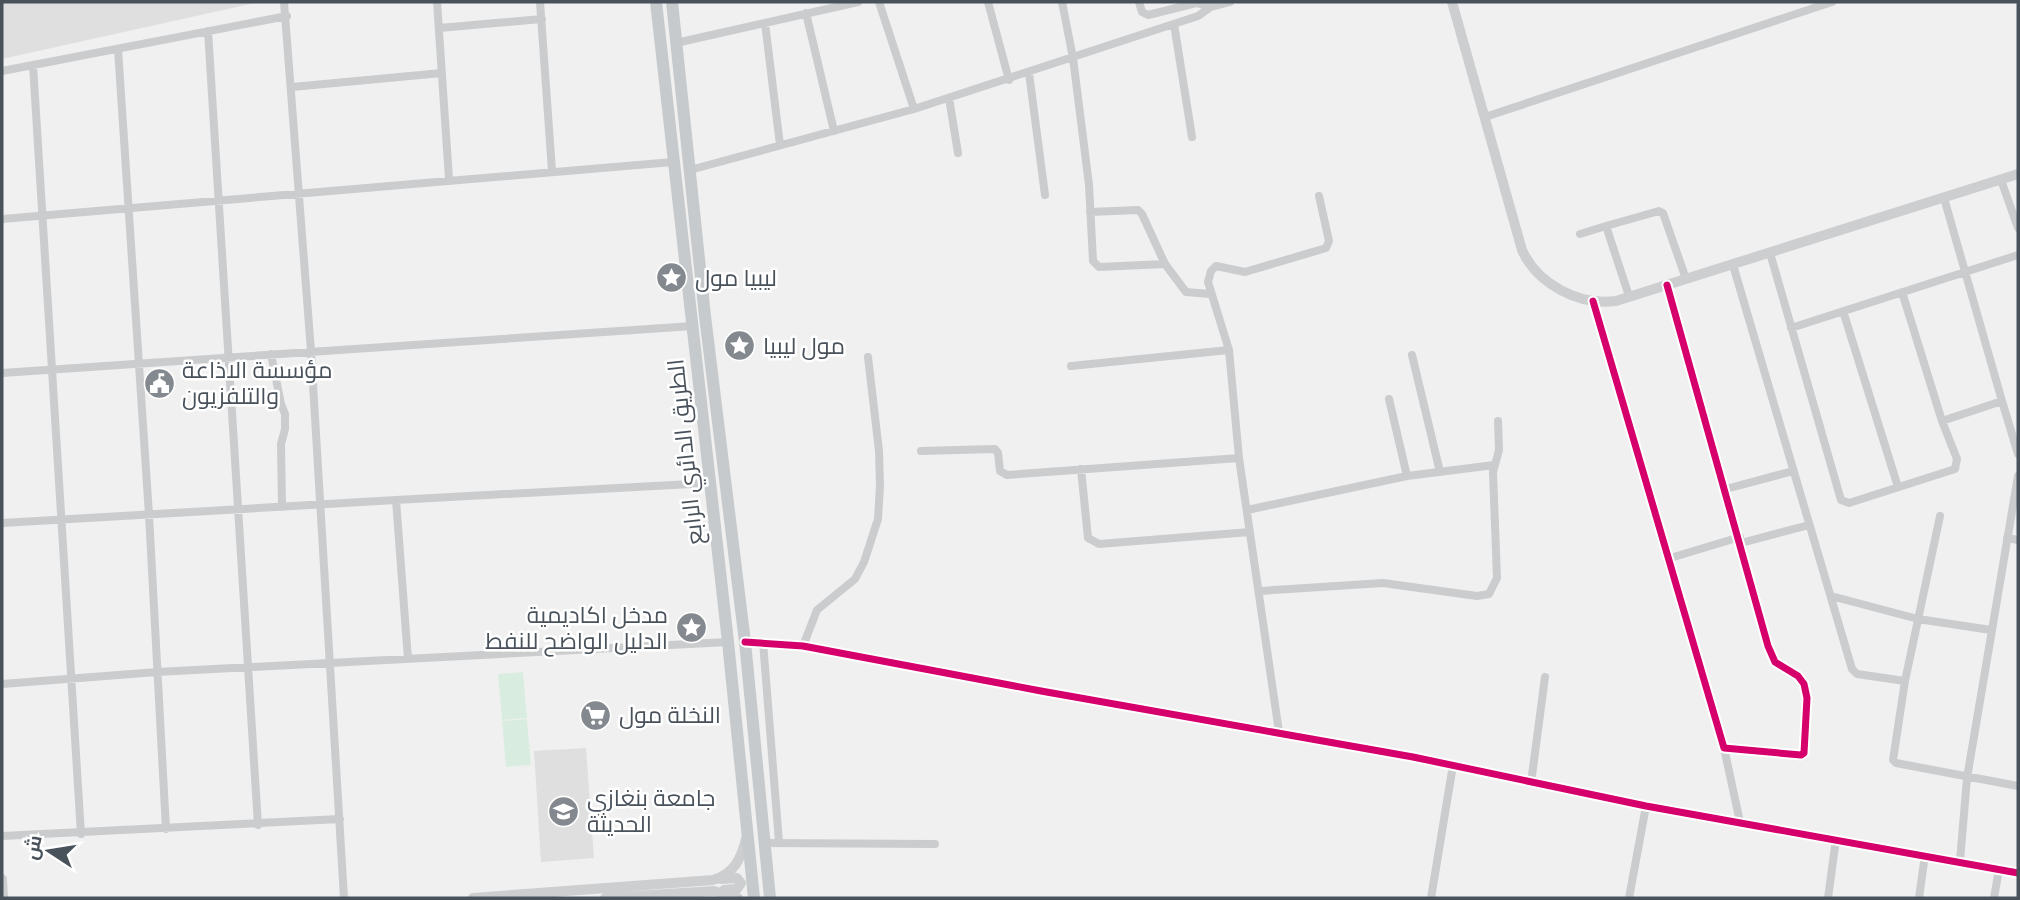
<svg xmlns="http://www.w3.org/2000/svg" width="2020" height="900" font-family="Cabin,Cairo,sans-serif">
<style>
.education{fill:#dfdfe0}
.grass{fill:#d8ede0}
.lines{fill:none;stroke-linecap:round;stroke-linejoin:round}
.street{stroke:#caccce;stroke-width:8}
.secondary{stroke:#ccced0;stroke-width:10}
.primary{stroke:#c7cacc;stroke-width:12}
.cycleway-casing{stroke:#fff;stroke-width:11}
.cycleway{stroke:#d6006c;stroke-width:7}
.labels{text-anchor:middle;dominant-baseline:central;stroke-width:5;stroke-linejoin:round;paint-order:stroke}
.poi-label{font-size:23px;fill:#49525b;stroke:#fff;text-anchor:start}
.street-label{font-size:23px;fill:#49525b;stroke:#fff}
</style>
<rect width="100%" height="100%" fill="#f1f0f0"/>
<path class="education" d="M2,2H259L2,59Z
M586,748L594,858L541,862L534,751Z"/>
<path class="grass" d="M523,672L527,718L502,720L498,674Z
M527,719L531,765L506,767L502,721Z"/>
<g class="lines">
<path class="street" d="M284,2L311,351L344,898
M437,2L449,179
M540,2L552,171
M879,2L914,109
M988,2L1009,80
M1062,2L1073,58L1089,185L1093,261L1099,267L1165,264L1186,292L1210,294
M1139,2L1142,12L1148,15L1196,3L1211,7
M806,13L834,131
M765,23L780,145
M1174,24L1192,137
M439,28L542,19
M208,31L258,825
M676,43L858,2
M118,49L149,515L166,829
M33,65L81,834
M2,71L287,16
M1029,73L1045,195
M292,87L442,73
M949,98L958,153
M1485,117L1832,2
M690,170L914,109L1198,16L1211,7L1230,2
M2001,180L2018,228
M1944,198L2002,401
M1090,212L1138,210L1142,214L1165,264
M2,219L673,162
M1580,234L1606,226
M1770,253L1841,500L1849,503L1955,469L1957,459L1942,421L2002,401L2018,454
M1733,265L1852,669L1857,674L1905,681
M1902,292L1942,421
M1629,296L1606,226L1659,211L1663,213L1686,279
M1593,301L1724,748L1801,755L1804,753L1807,698L1804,684L1798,676L1775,662L1768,646L1667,285
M1843,311L1898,487
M1791,328L2018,255
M271,354L281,404L285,414V429L281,444L282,507
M1412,355L1440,472
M1071,366L1229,350
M2,373L693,326
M1389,399L1407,476
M921,451L995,449L998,453L1000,471L1007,475L1239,458
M1081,469L1088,538L1099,544L1250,532
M1726,489L1793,471
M396,500L709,483
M1247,510L1407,476L1494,465
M1940,516L1905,681L1893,760L1896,763L2018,786
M2,523L396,500L408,659
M2007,538L2018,540
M1741,543L1809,525
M1667,559L1740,537
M1260,591L1383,583L1477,596L1489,594L1497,578L1493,472L1499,450L1498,421
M1831,596L1918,619L1991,630
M763,642L779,842
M803,646L817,610L855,579L864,562L878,519L880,486L879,451L868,357
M2,684L157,672L728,642
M1279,732L1239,458L1229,350L1208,282L1211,271L1216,266L1245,272L1326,248L1329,241L1319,196
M1724,748L1740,822
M1531,783L1545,677
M2,836L340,819
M764,843L935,844
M1960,861L1967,778L2018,476
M1431,898L1453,765
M1629,898L1646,806
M1828,898L1836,839
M1919,898L1925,855
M1994,898L1999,869"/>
<path class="secondary" d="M1452,2L1522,250C1537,284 1579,306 1616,301L2018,174
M745,642L803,646L1041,691L1413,757L1646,806L2018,873
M2,879L3,898
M721,879L737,878L741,883L737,889L724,890
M473,898L713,880C734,874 741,859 746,839
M605,898L714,891L738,898"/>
<path class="primary" d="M656,2L728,642L754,898
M672,2L705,316L745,642L770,898"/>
<defs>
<path id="cycleway" d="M1593,301L1724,748L1801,755L1804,753L1807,698L1804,684L1798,676L1775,662L1768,646L1667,285
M745,642L803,646L1041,691L1413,757L1646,806L2018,873"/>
</defs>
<use href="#cycleway" class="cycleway-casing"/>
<use href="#cycleway" class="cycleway"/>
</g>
<defs>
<symbol id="sight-disc" viewBox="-11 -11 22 22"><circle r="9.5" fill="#84898f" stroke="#fff"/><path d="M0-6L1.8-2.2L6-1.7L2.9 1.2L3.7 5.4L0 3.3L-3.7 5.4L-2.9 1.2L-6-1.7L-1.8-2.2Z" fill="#fff"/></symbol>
<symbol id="civic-disc" viewBox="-11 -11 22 22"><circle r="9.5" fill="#84898f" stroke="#fff"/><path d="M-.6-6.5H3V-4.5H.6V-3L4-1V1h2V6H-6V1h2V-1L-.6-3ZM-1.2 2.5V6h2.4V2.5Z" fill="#fff"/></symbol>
<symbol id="supermarket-disc" viewBox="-11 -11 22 22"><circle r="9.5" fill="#84898f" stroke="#fff"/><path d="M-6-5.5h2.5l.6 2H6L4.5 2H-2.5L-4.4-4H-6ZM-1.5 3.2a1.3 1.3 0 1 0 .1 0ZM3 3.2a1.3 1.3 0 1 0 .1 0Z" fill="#fff"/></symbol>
<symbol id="university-disc" viewBox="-11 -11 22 22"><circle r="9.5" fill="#84898f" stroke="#fff"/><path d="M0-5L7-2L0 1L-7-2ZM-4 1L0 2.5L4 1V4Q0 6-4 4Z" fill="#fff"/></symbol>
</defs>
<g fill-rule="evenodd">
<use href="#sight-disc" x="654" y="260" width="35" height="35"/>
<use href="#sight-disc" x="722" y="328" width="35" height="35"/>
<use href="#civic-disc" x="142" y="366" width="35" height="35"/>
<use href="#sight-disc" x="674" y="610" width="35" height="35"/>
<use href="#supermarket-disc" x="578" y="698" width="35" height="35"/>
<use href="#university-disc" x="546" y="794" width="35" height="35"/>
</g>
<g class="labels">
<g class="poi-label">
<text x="695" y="278">ليبيا مول</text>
<text x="763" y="346">مول ليبيا</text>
<text x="182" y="370">مؤسسة الاذاعة<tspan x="182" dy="26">والتلفزيون</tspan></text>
<text x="668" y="615" text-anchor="end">مدخل اكاديمية<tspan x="668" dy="26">الدليل الواضح للنفط</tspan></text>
<text x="619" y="715">النخلة مول</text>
<text x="587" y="798">جامعة بنغازي<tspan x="587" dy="26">الحديثة</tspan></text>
</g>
<g class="street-label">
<text transform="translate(685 452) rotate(-96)">الطريق الدائري الرابع</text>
</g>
</g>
<rect width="2020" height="900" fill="none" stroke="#49525b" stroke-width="7"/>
<g transform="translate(49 851) rotate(282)" stroke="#ffffff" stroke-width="5" paint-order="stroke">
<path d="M0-5L12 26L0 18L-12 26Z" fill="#49525b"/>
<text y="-10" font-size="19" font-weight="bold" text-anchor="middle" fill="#49525b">ش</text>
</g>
</svg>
